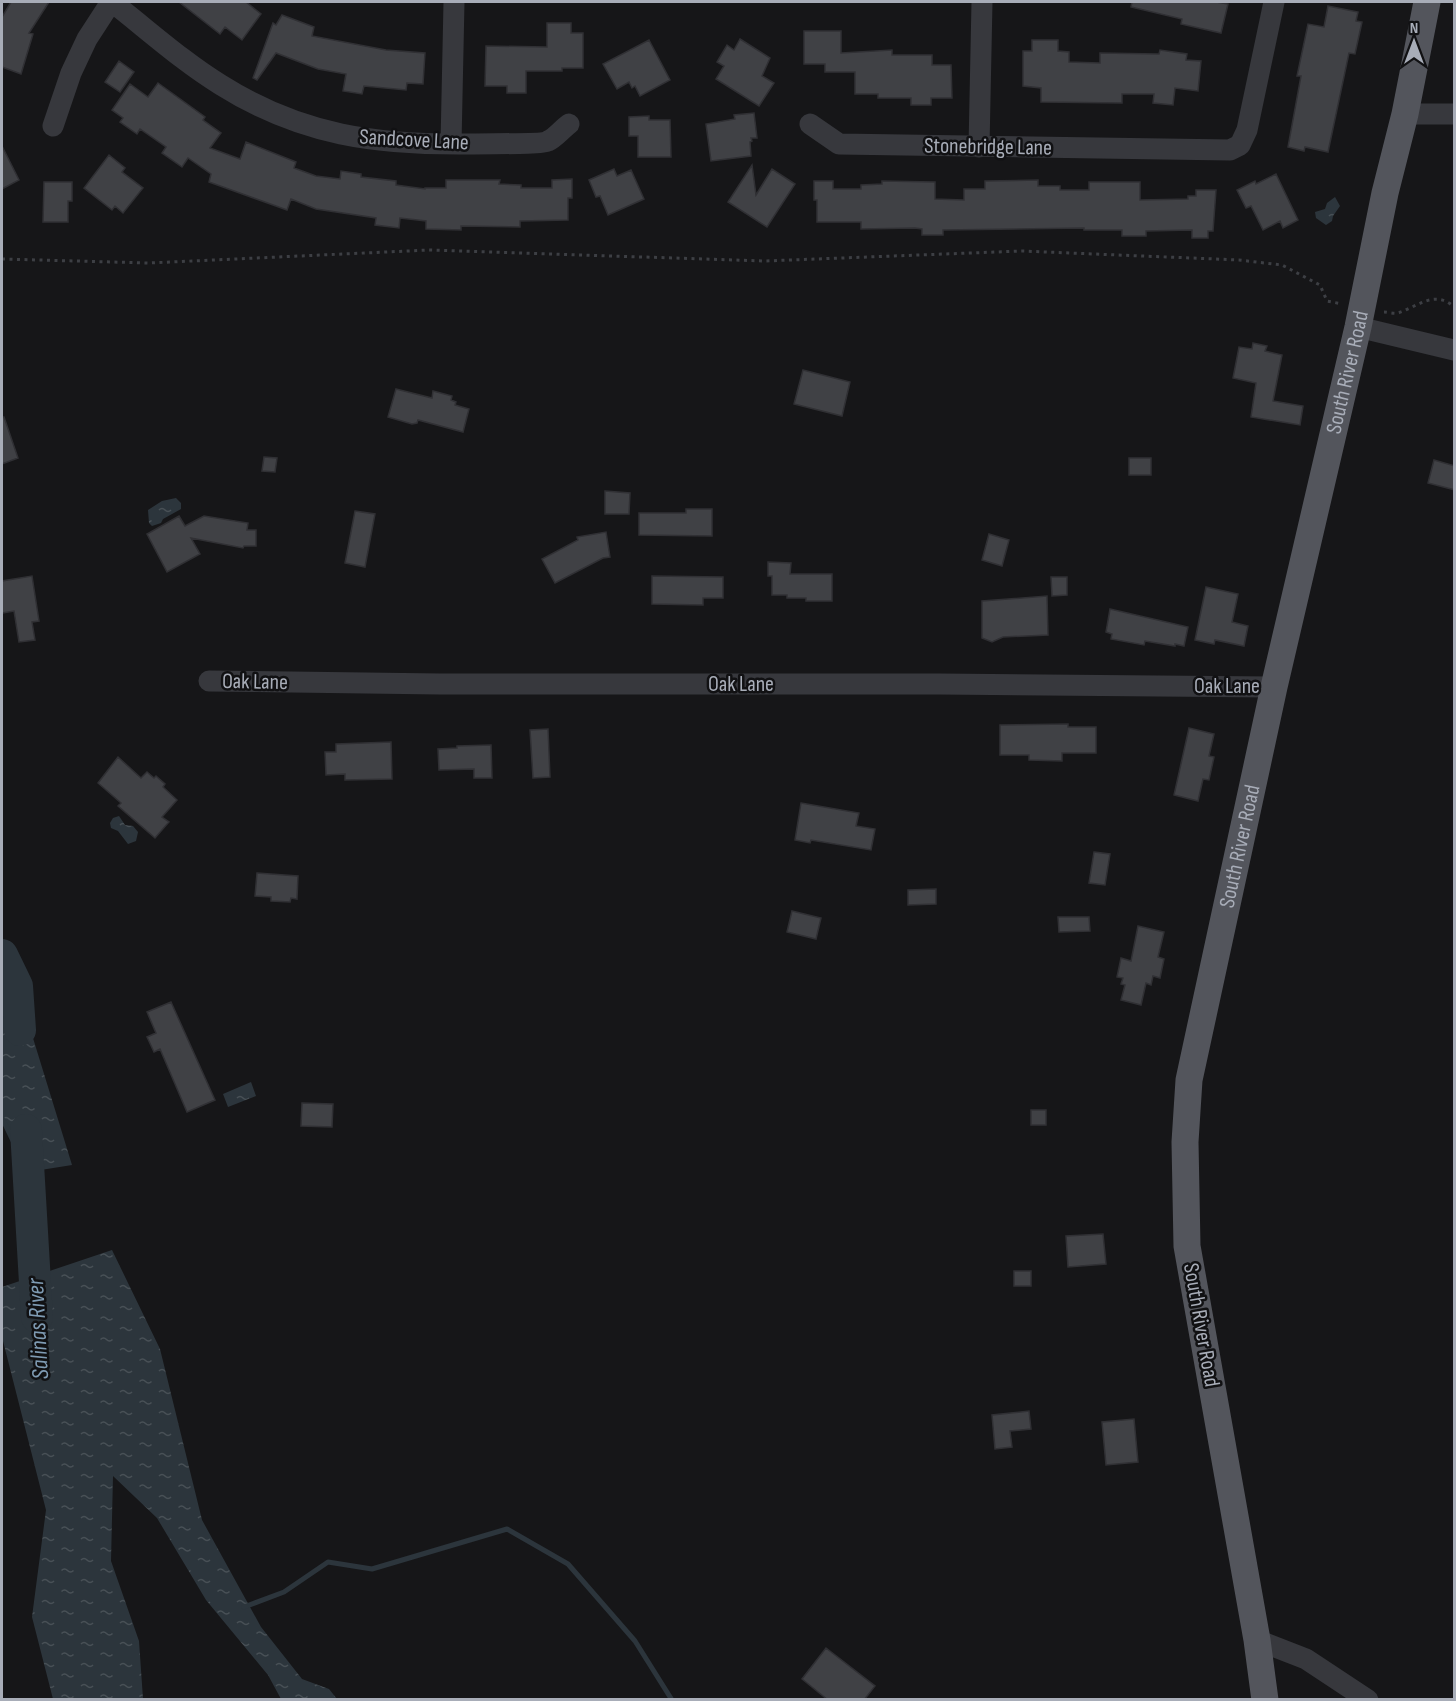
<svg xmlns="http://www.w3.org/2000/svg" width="1456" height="1701" font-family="'Sofia Sans Condensed',sans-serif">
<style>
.water{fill:url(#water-ripples)}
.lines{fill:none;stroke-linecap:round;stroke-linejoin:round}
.stream{stroke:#2c353c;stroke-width:5}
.river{stroke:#2c353c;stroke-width:32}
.building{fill:#404145;stroke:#303034;stroke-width:1.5}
.path{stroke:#3d3f44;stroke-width:3;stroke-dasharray:3 4.5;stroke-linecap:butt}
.minor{stroke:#37383d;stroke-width:21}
.major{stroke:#53555c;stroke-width:27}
.labels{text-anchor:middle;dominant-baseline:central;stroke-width:5;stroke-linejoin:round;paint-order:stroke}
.street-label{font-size:22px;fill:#a8adb8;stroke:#111113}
.water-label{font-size:24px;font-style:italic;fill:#7f9bb3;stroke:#111113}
</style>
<defs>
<pattern id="water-ripples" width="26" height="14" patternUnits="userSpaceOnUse" patternTransform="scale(1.5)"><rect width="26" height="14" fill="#2c353c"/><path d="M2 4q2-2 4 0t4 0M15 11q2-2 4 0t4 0" fill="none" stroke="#485056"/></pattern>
</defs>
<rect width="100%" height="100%" fill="#161618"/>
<path class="water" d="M1335,197L1340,206L1333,216L1332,221L1326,225L1316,218L1315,212L1325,209L1327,203Z
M176,498L181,503V509L163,519L161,523L152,526L149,523L148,510L162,501Z
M119,816L125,825L133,826L138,832L136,841L128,844L118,831L111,828L110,823L113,818Z
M2,955L17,986L72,1165L28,1172L2,1118Z
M251,1082L256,1096L228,1107L223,1094Z
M112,1250L160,1349L202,1520L261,1627L302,1679L329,1689L337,1699H281L268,1675L206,1600L157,1518L113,1476L111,1561L139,1641L143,1699H53L32,1617L46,1510L2,1337V1287Z"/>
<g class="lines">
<path class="stream" d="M2,1118L28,1172
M244,1607L284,1592L328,1562L372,1569L507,1529L568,1564L635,1641L672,1700"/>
<path class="river" d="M2,955L17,986L20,1030
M26,1130L37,1317"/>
</g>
<path class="building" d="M11,2H49L29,33L33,34L21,74L2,67V17Z
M179,2H246L261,14L242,40L225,27L220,34Z
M1132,2H1216L1228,4L1221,33L1181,24L1182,19L1131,7Z
M1328,6L1358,12L1356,21L1362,22L1355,54L1349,53L1328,152L1305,147L1304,151L1288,147L1301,76H1297L1308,24L1324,27Z
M282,15L314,27L312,36L386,50L425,53L423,84L407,83L406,90L364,86L362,94L343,91L346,74L318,69L276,53L257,80L253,78L273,23L276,25Z
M547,23H571V33H583V68H562V71H526V93H507V86H485L486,46L547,47Z
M804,31H841V53L892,50V55H932V65H951L952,98H931V105H911V98H878V94H855V72H825V64H804Z
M740,39L770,58L762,76L774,83L759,106L716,79L724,66L717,62L727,45L734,50Z
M649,40L670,80L640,96L635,86L632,88L629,82L617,89L603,64Z
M1032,40H1058V51L1069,52V62L1100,63V53L1159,54L1160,50L1187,54L1186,60L1201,61L1198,91L1175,88L1173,105L1153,103L1154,94H1122V103L1041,102V88L1023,86V51H1032Z
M119,61L134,72L120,92L105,82Z
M158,83L205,117L203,120L221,133L210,148L240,159L246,142L296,162L294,168L316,176L340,179L341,171L361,174V177L396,181V185L425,189V188H446V180H500L499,184L521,185V188H552V180L572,179V198H568V220L520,221V227L461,226V230L426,229V221L400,218L399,228L375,225L376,218L316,209L291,199L287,210L209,182L211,174L188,158L182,167L162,153L166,147L140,129L137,134L120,122L123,118L112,110L130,84L148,97Z
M754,113L757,138H751L752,141L750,142L751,156L711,161L706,124L735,119L734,115Z
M649,116V120H670L671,157H638V136H629V117Z
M2,146L19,180L2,189Z
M109,155L125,168L122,172L143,188L123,213L115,206L112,210L84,188Z
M752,165L756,195L772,169L795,184L767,227L728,202Z
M614,169L617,176L631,170L644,199L608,215L600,196L596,197L589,180Z
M1276,174L1298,220L1283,228L1280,221L1263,230L1251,206L1246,208L1237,190L1255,181L1256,184Z
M1038,180V186H1060V190H1089V182H1140V200L1188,199V196H1196V190H1216L1213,231H1208V238H1192V230L1146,231V236H1122V230H1084V228L943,230V235H922V229L915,228L861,229V222H817V200H814V181H833V189H861V185L882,184V181L935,182V199L964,200V189H985V181Z
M44,182H72V201H68V222H43Z
M1253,343L1267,346L1265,351L1282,355L1273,401L1303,406L1300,425L1251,417L1256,383L1233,378L1239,347L1252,349Z
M803,370L850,382L842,416L794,404Z
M396,389L432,398L433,391L452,396L451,400L456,402L455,405L469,409L463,432L418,420L417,423L412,424L388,417Z
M2,417H4L18,458L2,464Z
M264,457L277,458L275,472L262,471Z
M1129,458H1151V475H1129Z
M1434,460L1455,466V490L1428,483Z
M605,491L630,493L629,514H605Z
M686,509H712V536L639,535V513H686Z
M355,511L375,514L365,567L345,563Z
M179,516L185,526L204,516L248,523L247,530H256V546H244L243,548L191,538L200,554L167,572L147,534Z
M606,532L610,557L603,558L555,583L542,559L578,540L577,537Z
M989,534L1009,540L1002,566L982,560Z
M768,562L791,563L790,574H832V601H806V598H787V595H772V576H768Z
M32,576L39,621L32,622L35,640L19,642L14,611L2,613V581Z
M652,576L723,577V598H703V605L652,604Z
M1051,577H1067V595L1052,596Z
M1206,587L1238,594L1232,622L1248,626L1244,646L1215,640L1214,644L1195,640Z
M1047,596L1048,635L1003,637L992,642L982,638V601Z
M1110,609L1188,627L1184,646L1175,644V646L1145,641L1144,645L1111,639L1112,634L1106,632Z
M1068,724V727H1096V753H1062V761L1029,760V755H1000V725Z
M1189,728L1214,734L1209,756L1214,757L1209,780L1203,779L1198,801L1174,795Z
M548,729L550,777L533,778L530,730Z
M391,742L392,779L345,780V774L326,775L325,752H336V744Z
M491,745L492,778H474V769L439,770L438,749L457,748V746Z
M118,757L141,778L147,772L154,778L156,776L165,784L163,787L177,800L162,817L169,822L155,838L118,806L121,803L98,783Z
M801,803L859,813L856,826L875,829L871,850L811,840L810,843L795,840Z
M1094,852L1110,854L1105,885L1089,883Z
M257,873L298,876L297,899L291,898L290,902L271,901V897L255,896Z
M936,889V904L908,905V890Z
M792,911L821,918L816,939L787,932Z
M1058,917H1089L1090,931L1059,932Z
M1138,926L1164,932L1158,957L1164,959L1160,978L1153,976L1151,985L1146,983L1141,1005L1121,1000L1125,985L1121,984L1123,978L1117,977L1121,958L1131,961Z
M171,1002L215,1100L187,1112L160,1049L154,1052L147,1037L156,1033L147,1012Z
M302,1103L333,1104L332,1127L301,1126Z
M1031,1110H1046V1125H1031Z
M1103,1234L1106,1264L1068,1267L1066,1236Z
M1014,1271H1031V1286H1014Z
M1029,1411L1031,1429L1010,1431L1012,1447L995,1449L992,1415Z
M1134,1419L1138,1462L1106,1465L1102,1422Z
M826,1648L875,1686L864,1700H828L802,1679Z"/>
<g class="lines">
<path class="path" d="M2,259L149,263L429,250L765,261L1022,251L1239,260L1282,265L1320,285L1327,301L1342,304
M1384,312C1388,312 1393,314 1398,313C1417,307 1435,289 1454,307"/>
<path class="minor" d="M112,2C148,30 182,61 221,85C302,136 377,145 470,144C483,143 541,145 548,141C555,138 562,129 569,124
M1405,114H1454
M810,124L839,144L1230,150L1240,145L1247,130L1274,2
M53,126L71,73L87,39L111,2
M451,144L454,2
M979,147L982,2
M1358,327L1454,350
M209,681L440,684H939L1274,687
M1257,1640L1306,1659L1368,1700"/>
<path class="major" id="s1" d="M1265,1700L1257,1640L1187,1246L1185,1142L1189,1080L1274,687L1358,327L1385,193L1405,114L1427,2"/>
</g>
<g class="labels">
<g class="street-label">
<text transform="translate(414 140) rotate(3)">Sandcove Lane</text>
<text transform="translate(988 147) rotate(1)">Stonebridge Lane</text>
<text stroke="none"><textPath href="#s1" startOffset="1352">South River Road</textPath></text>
<text transform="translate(255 682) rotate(1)">Oak Lane</text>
<text x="741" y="684">Oak Lane</text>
<text x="1227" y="686">Oak Lane</text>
<text stroke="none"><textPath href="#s1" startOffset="866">South River Road</textPath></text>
<text transform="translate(1201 1325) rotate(80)">South River Road</text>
</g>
<g class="water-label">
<text transform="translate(38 1329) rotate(-93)">Salinas River</text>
</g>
</g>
<rect width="1456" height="1701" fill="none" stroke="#a8adb8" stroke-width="6"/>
<g transform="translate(1414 42)" stroke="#111113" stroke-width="4.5" paint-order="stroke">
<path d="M0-4.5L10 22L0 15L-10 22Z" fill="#a8adb8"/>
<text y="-9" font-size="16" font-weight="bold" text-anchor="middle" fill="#a8adb8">N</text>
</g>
</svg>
